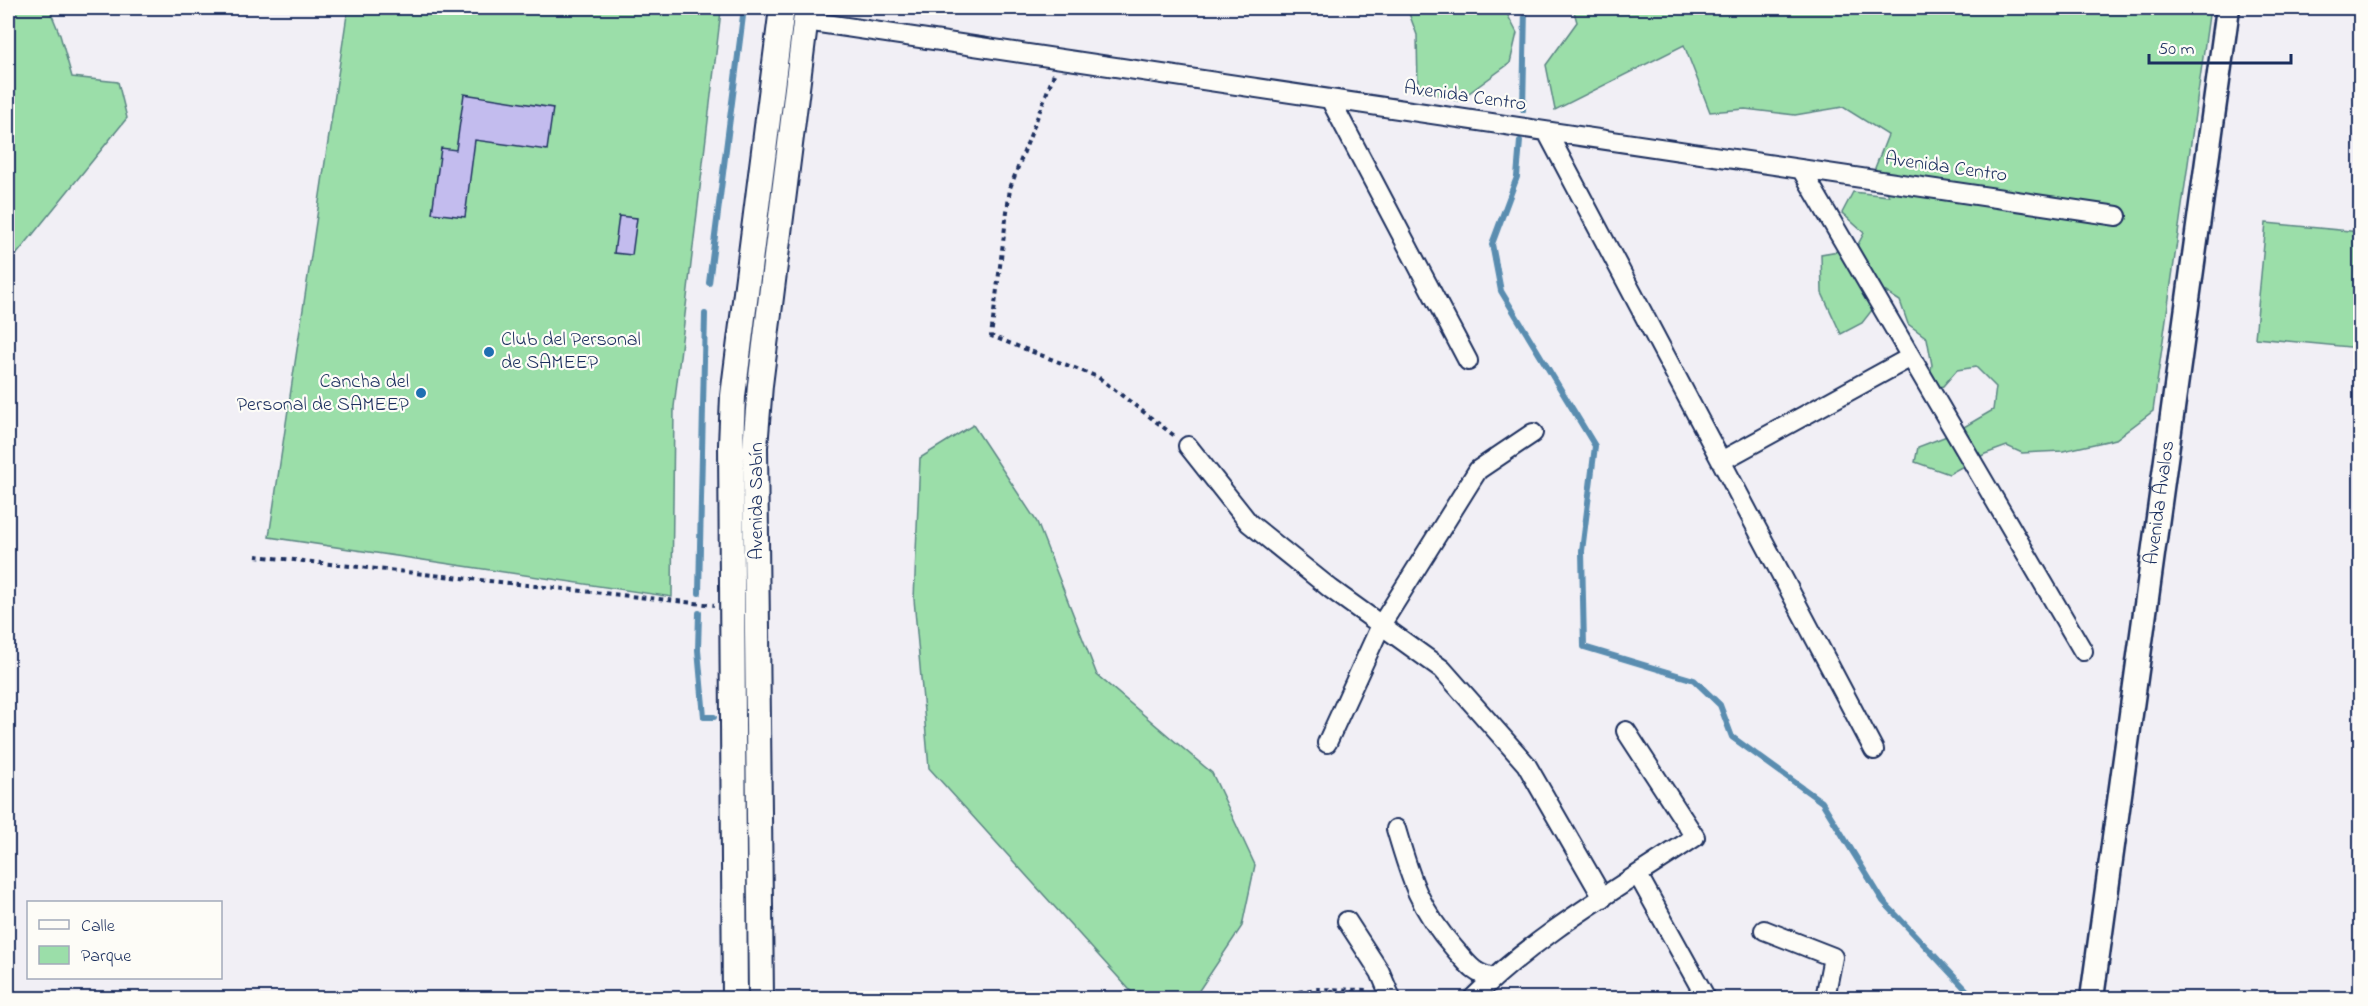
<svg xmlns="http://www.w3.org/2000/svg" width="2368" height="1006" font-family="'Indie Flower',sans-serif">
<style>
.green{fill:#9bdea9;stroke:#5b8684;stroke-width:1.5}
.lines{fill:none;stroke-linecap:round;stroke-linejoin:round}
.stream{stroke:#5a8db0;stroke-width:6}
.building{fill:#c3bcee;stroke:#1b2f5e;stroke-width:1.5}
.minor-casing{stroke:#1b2f5e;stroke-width:22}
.tertiary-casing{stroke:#1b2f5e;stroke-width:27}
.secondary-casing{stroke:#1b2f5e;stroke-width:28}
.path{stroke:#1b2f5e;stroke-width:4;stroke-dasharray:4.5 4.5;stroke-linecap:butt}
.minor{stroke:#fdfcf7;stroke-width:18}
.tertiary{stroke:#fdfcf7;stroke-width:22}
.secondary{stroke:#fdfcf7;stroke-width:24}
.poi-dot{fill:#1f6fb2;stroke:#fdfcf7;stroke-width:2}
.labels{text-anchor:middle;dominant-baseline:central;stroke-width:4.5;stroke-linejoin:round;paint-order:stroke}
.street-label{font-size:20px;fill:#1b2f5e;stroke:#fdfcf7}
.poi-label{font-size:20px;fill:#1b2f5e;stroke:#fdfcf7;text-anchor:start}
</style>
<rect width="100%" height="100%" fill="#f1eff5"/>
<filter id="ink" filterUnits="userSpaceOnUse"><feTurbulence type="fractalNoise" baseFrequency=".0167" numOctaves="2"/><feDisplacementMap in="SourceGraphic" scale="12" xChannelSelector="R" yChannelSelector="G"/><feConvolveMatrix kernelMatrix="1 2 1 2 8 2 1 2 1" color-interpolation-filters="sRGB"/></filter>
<g filter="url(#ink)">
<path class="green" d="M8,8H49L60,35L72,77L118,82L127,118L8,265Z
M348,8H698L721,11L674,407L672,597L269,537Z
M1407,8H1504L1517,33L1510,63L1458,101L1418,90L1417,35Z
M1573,8H2210L2153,411L2116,439L2063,451L2022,453L2007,446L1985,454L1949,474L1915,462L1918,447L1952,434L1993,410L1996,387L1976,367L1957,370L1943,386L1926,391L1932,365L1927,338L1908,324L1900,301L1886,292L1862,323L1841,334L1822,293L1821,254L1856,248L1864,233L1842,213L1853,192L1889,196L1875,168L1888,135L1843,107L1795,115L1745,109L1710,112L1684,45L1555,110L1546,65L1577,22Z
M2266,223L2360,232V348L2255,338Z
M973,425L1037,522L1097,675L1212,773L1255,865L1242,926L1194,998H1137L929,768L914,599L920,458Z"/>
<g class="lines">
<path class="stream" d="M1523,110L1525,8
M1520,141L1517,177L1492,244L1501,291L1595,446L1582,551L1584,647L1694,680L1720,705L1732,737L1822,802L1883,901L1974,998
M709,283L744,8
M699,593L705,314
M699,613L698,650L704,717H714"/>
</g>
<path class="building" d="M464,94L553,108L547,150L475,140L465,217L432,213L441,148L456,150Z
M619,216L637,218L632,255L614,253Z"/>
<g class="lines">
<defs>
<path id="minor" d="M806,21L2117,216
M1330,99L1468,361
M1547,132L1874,750
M1801,169L2083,651
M1188,446L1249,523L1331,589L1442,669L1526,764L1603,898
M1723,460L1911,357
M1327,743L1381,625L1471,481L1478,470L1533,433
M1396,829C1411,880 1419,908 1454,948C1468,964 1472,973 1493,978
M1638,875L1706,998
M1347,921L1380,972L1391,998
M1764,930L1833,957L1825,998
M1473,998C1538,933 1619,888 1695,837L1626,731"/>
<g id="tertiary">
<path id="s1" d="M2092,998L2228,8"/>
</g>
<path id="secondary" d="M735,998L731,445L733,396L782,8
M761,998L755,447L760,385L807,8"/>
</defs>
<use href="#minor" class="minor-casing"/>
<use href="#tertiary" class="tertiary-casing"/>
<use href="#secondary" class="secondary-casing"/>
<path class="path" d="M1054,74L1010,188L991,336L1098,377L1176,437
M256,556L714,605
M1263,998L1316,989L1369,990"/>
<use href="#minor" class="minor"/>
<use href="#tertiary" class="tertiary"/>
<use href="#secondary" class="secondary"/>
</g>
</g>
<g class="poi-dot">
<circle cx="489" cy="352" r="6"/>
<circle cx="421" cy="393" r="6"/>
</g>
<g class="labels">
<g class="street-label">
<text transform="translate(1465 97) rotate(8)">Avenida Centro</text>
<text transform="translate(1946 168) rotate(8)">Avenida Centro</text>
<text transform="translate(757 501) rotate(-90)">Avenida Sabín</text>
<text stroke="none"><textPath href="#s1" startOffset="500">Avenida Ávalos</textPath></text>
</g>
<g class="poi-label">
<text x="501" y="340">Club del Personal<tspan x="501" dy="23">de SAMEEP</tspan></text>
<text x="409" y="382" text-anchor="end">Cancha del<tspan x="409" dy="23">Personal de SAMEEP</tspan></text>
</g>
</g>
<rect width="2368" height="1006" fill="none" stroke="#fdfcf7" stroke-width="30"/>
<rect x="15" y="15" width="2338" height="976" fill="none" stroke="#1b2f5e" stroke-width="2" filter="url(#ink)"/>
<rect x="27" y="901" width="195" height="78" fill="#fdfcf7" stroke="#a3aaba" stroke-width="1.5"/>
<rect x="39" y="920" width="30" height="9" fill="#fdfcf7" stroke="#a3aaba" stroke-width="1.5"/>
<text x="81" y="931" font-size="18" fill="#1b2f5e">Calle</text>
<rect x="39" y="946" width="30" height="18" fill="#9bdea9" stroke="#a3aaba" stroke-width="1.5"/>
<text x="81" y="961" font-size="18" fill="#1b2f5e">Parque</text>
<path d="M2149 54v9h142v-9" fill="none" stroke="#1b2f5e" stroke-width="3"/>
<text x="2158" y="54" font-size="18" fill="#1b2f5e" stroke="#fdfcf7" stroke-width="4.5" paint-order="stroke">50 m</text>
</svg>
